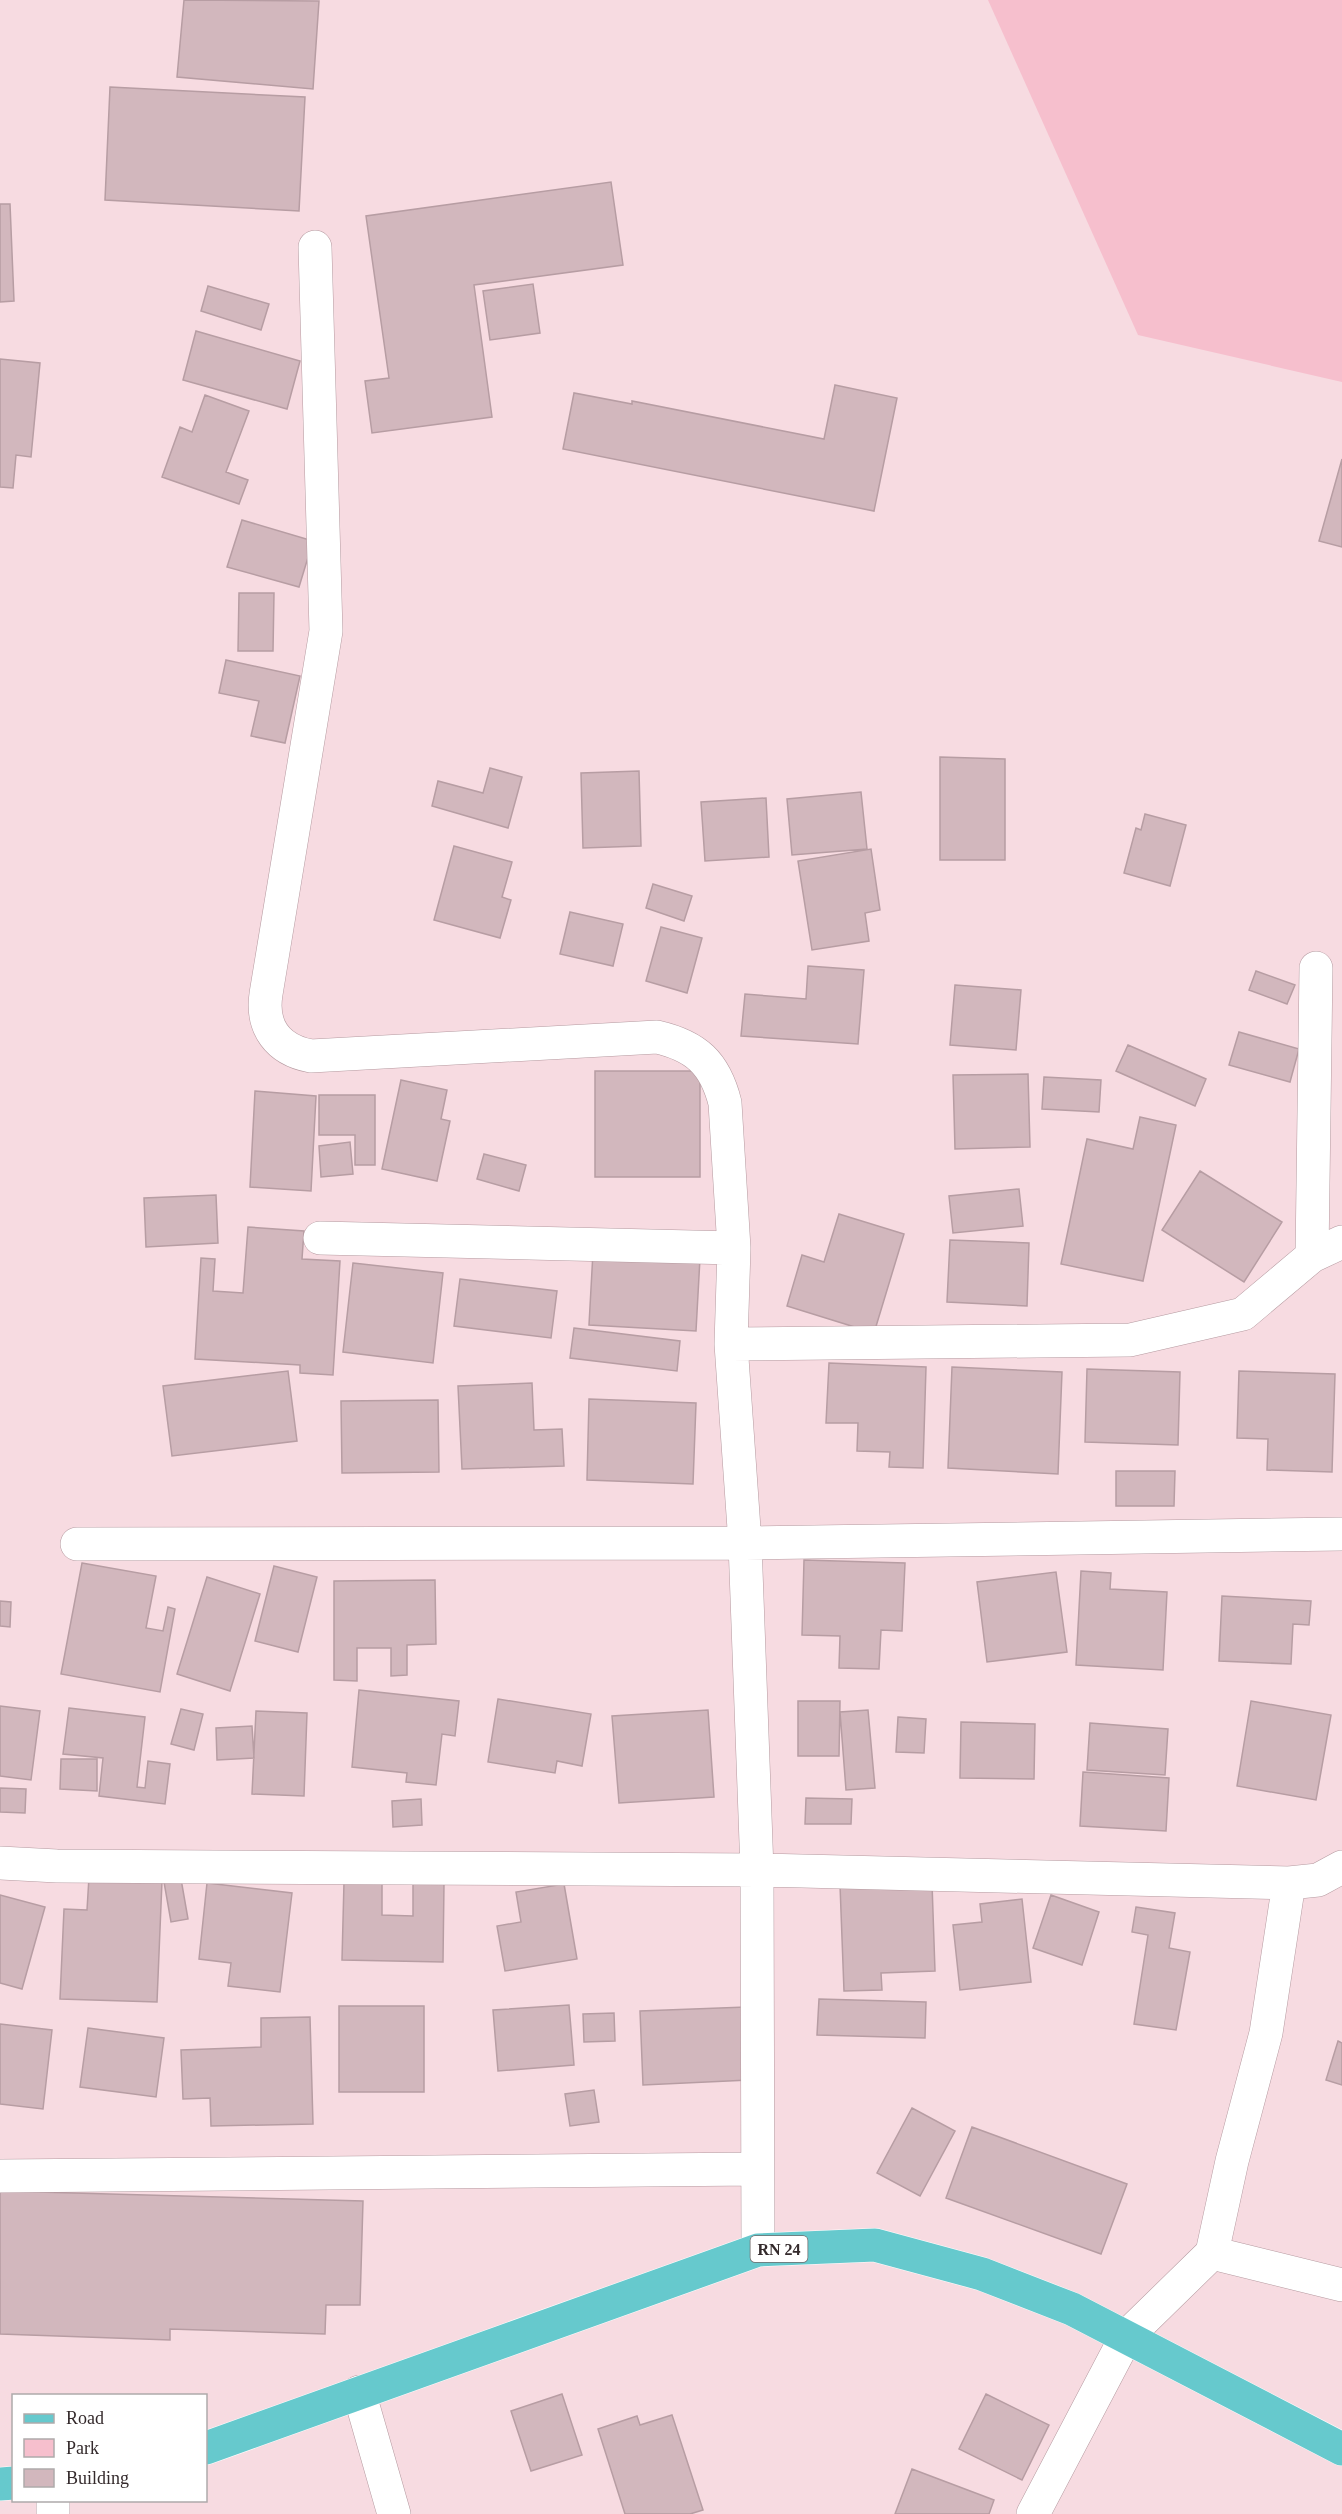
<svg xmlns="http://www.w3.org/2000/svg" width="1342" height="2514" font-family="'Times New Roman',serif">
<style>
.green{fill:#f6bfcd}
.building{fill:#d2b7bd;stroke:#b79da3;stroke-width:1.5}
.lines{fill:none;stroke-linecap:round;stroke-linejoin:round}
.minor-casing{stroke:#b59aa0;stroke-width:34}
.major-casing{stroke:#fff;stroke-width:34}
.minor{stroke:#fff;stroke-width:33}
.major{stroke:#66c9cd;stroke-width:33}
.labels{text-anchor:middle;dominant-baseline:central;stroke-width:5;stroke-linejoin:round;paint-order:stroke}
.shield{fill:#fff;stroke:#716a6b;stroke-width:1.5}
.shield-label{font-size:16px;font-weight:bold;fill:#342a2c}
</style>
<rect width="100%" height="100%" fill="#f7dbe1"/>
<path class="green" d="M988,0H1342V382L1138,335Z"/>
<path class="building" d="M184,0L319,1L313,89L177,77Z
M110,87L305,97L299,211L105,200Z
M611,182L623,265L474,285L492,417L372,433L365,381L389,378L366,216Z
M0,204H10L14,301L0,302Z
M533,284L540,333L490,340L483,291Z
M208,286L269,304L261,330L201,311Z
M196,331L300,361L287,409L183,380Z
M0,359L40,363L31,457L16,455L13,488L0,487Z
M835,385L897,398L874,511L563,449L574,393L632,404V401L824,439Z
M205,395L249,411L226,472L248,480L239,504L162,477L180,427L192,432Z
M1342,459V547L1319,541Z
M242,520L313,541L299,587L227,567Z
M239,593H274L273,651H238Z
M226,660L300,676L285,743L251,736L259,701L219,693Z
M940,757L1005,759V860H940Z
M490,768L522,777L508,828L432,806L438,781L483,793Z
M639,771L641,846L583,848L581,773Z
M861,792L867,849L792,855L787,799Z
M766,798L769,857L705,861L701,802Z
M1145,814L1186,825L1170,886L1124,873L1136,828L1141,830Z
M454,846L512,862L502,897L511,900L500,938L434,920Z
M871,849L880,910L865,913L869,941L812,950L798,861Z
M653,884L692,896L684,921L646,908Z
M570,912L623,924L613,966L560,954Z
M661,927L702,938L687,993L646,981Z
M808,966L864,970L858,1044L741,1036L745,994L806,999Z
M1256,971L1295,985L1287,1004L1249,990Z
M955,985L1021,990L1016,1050L950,1045Z
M1239,1032L1299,1049L1290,1082L1229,1065Z
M1128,1045L1206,1079L1195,1106L1116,1071Z
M595,1071H700V1177H595Z
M1028,1074L1030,1147L955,1149L953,1075Z
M1044,1077L1101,1080L1099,1112L1042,1109Z
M401,1080L447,1090L441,1119L450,1121L437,1181L382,1169Z
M255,1091L316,1096L311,1191L250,1187Z
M319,1095H375V1165H355V1135H319Z
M1140,1117L1176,1125L1143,1281L1061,1264L1087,1139L1133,1149Z
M350,1142L353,1174L321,1177L319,1146Z
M484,1154L526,1165L519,1191L477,1179Z
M1200,1171L1282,1222L1244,1282L1162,1230Z
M1019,1189L1023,1226L953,1233L949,1196Z
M216,1195L218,1243L146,1247L144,1198Z
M839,1214L904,1234L874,1333L787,1306L802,1255L824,1262Z
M248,1227L304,1231L302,1259L340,1261L333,1375L300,1373V1365L195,1359L201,1258L215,1259L213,1291L243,1293Z
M950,1240L1029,1243L1027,1306L947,1302Z
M593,1252L700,1258L696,1331L589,1325Z
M353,1263L443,1273L433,1363L343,1352Z
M460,1279L557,1291L551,1338L454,1326Z
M574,1328L680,1341L677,1371L570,1358Z
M829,1363L926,1367L923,1468L889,1467L890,1452L857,1451L858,1423H826Z
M952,1367L1062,1372L1058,1474L948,1468Z
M1087,1369L1180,1372L1178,1445L1085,1442Z
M288,1371L297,1441L172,1456L163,1386Z
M1239,1371L1335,1374L1332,1472L1267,1470L1268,1439L1237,1438Z
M532,1383L534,1430L562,1429L564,1466L462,1469L458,1386Z
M589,1399L696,1403L693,1484L587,1480Z
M438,1400L439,1472L342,1473L341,1401Z
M1116,1471H1175L1174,1506H1116Z
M804,1560L905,1563L902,1631L881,1630L879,1669L839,1668L840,1636L802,1635Z
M82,1563L156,1576L146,1628L163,1631L168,1607L175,1609L160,1692L61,1674Z
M274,1566L317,1577L298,1652L255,1641Z
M1081,1571L1111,1573L1110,1589L1167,1592L1163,1670L1076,1665Z
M1056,1572L1067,1652L987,1662L977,1582Z
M207,1577L260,1594L230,1691L177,1674Z
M435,1580L436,1644L407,1645V1675L391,1676V1648H357V1681L334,1680V1581Z
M1222,1596L1311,1601L1309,1625L1293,1624L1291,1664L1219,1661Z
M0,1601L11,1602L10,1627L0,1626Z
M359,1690L459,1701L455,1736L442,1734L436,1785L406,1782L407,1773L352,1767Z
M498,1699L591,1714L582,1766L557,1761L555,1773L488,1762Z
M798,1701H840L839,1756H798Z
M1251,1701L1331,1715L1316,1800L1237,1786Z
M0,1706L40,1711L31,1780L0,1776Z
M69,1708L145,1717L137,1787L145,1788L148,1761L170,1764L165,1804L99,1796L103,1758L63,1754Z
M181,1709L203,1714L194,1750L171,1744Z
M708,1710L714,1797L619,1803L612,1716Z
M868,1710L875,1788L846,1790L840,1712Z
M256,1711L307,1713L304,1796L252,1794Z
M898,1717L926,1719L924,1753L896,1752Z
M961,1722L1035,1724L1034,1779L960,1778Z
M1090,1723L1168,1729L1165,1775L1087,1770Z
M252,1726L254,1758L217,1760L216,1728Z
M61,1759H97V1791L60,1789Z
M1083,1772L1169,1778L1166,1831L1080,1826Z
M0,1788L26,1789L25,1813L0,1812Z
M806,1798L852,1799L851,1824H805Z
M421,1799L422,1825L393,1827L392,1801Z
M89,1877L162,1881L157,2002L60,1999L64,1909L87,1910Z
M181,1879L188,1919L171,1922L164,1882Z
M344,1882H382V1915L413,1916V1883H444L443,1962L342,1960Z
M207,1883L292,1893L280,1992L228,1986L231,1963L199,1959Z
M932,1883L935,1971L881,1973L882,1990L844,1991L840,1885Z
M564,1884L577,1959L505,1971L497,1926L521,1922L516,1892Z
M0,1895L45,1907L22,1989L0,1983Z
M1051,1895L1099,1912L1082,1965L1033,1948Z
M1022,1899L1031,1982L960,1990L953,1925L982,1922L980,1904Z
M1136,1907L1175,1913L1169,1948L1190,1952L1176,2030L1134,2024L1148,1935L1132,1932Z
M819,1999L926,2002L925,2038L817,2035Z
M569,2005L574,2065L498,2071L493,2010Z
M339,2006H424V2092H339Z
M746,2007L749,2080L643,2085L640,2011Z
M614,2013L615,2041L584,2042L583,2014Z
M310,2017L313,2124L211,2126L210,2098L183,2099L181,2050L261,2047V2018Z
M0,2024L52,2030L43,2109L0,2104Z
M88,2028L164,2038L156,2097L80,2087Z
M1338,2041L1342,2043V2085L1326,2080Z
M594,2090L599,2122L570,2126L565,2094Z
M912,2108L955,2131L920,2196L877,2173Z
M972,2127L1127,2184L1101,2254L946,2198Z
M0,2191L363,2201L360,2305H326L325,2334L170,2329V2340L0,2334Z
M562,2394L582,2455L531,2471L511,2411Z
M986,2394L1049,2425L1022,2480L959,2449Z
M672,2415L703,2510L690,2514H625L598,2429L637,2416L640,2425Z
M912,2469L994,2500L989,2514H895Z"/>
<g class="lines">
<defs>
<path id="minor" d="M315,247L326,631L266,994C261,1027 278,1050 311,1056L657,1037C696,1046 715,1063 725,1103L734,1248L731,1344L745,1543L757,1870L758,2250
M320,1238L734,1248
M1312,1256L1316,968
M731,1344L1130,1340L1243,1314L1312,1256L1342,1242
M77,1544L745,1543L1342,1534
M0,1863L57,1866L757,1870L1289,1883L1318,1880L1342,1867
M0,2176L757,2169
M1212,2253L1232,2161L1266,2033L1289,1883
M359,2392L394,2514
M53,2514V2500
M1033,2514L1126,2337L1212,2253L1342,2285"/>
<path id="major" d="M206,2448L758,2250L875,2245L982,2274L1072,2309L1342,2449
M0,2484L14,2483"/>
</defs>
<use href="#minor" class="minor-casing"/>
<use href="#major" class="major-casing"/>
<use href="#minor" class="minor"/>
<use href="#major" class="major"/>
</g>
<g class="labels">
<rect class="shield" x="750.5" y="2236" width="57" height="26" rx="4.5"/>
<g class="shield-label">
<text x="779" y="2249">RN 24</text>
</g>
</g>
<rect x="12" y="2394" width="195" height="108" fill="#ffffff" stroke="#aeaaab" stroke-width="1.5"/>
<rect x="24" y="2414" width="30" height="9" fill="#66c9cd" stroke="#aeaaab" stroke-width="1.5"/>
<text x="66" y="2424" font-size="18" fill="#342a2c">Road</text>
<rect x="24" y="2439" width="30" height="18" fill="#f6bfcd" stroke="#aeaaab" stroke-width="1.5"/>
<text x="66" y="2454" font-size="18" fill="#342a2c">Park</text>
<rect x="24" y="2469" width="30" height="18" fill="#d2b7bd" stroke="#aeaaab" stroke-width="1.5"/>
<text x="66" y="2484" font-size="18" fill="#342a2c">Building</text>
</svg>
